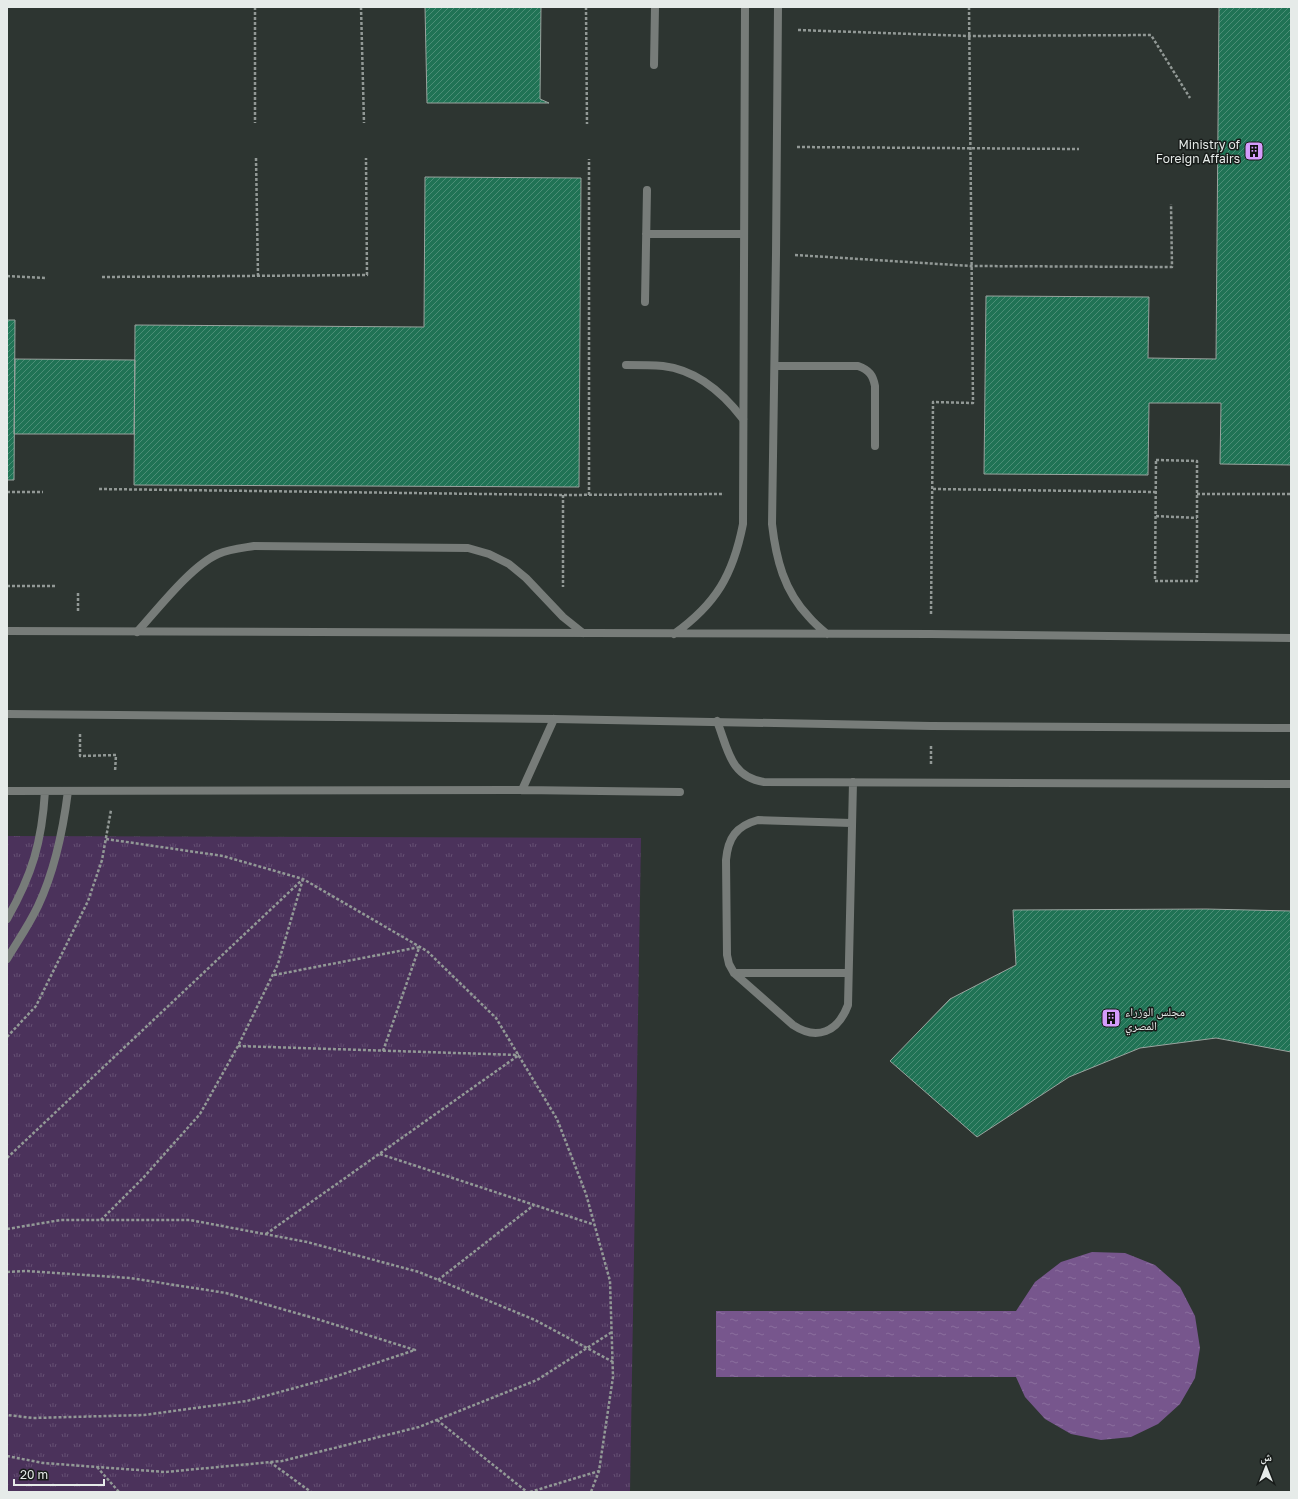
<svg xmlns="http://www.w3.org/2000/svg" width="1298" height="1499" font-family="'Golos Text','Noto Naskh Arabic',sans-serif">
<style>
.park{fill:url(#park-tufts)}
.water{fill:url(#water-ripples)}
.building{fill:url(#building-hatch);stroke:#9aa49f}
.lines{fill:none;stroke-linecap:round;stroke-linejoin:round}
.path{stroke:#929996;stroke-width:2.5;stroke-dasharray:3 2;stroke-linecap:butt}
.service{stroke:#777c79;stroke-width:8}
.minor{stroke:#777c79;stroke-width:8}
.labels{text-anchor:middle;dominant-baseline:central;stroke-width:3;stroke-linejoin:round;paint-order:stroke}
.poi-label{font-size:12px;fill:#e6ebe9;stroke:#181c1a;text-anchor:end}
</style>
<defs>
<pattern id="park-tufts" width="24" height="20" patternUnits="userSpaceOnUse"><rect width="24" height="20" fill="#4b325b"/><path d="M3 7l-1-3M5 7V3M7 7l1-3M15 17l-1-3M17 17v-4M19 17l1-3" fill="none" stroke="#655073"/></pattern>
<pattern id="water-ripples" width="26" height="14" patternUnits="userSpaceOnUse"><rect width="26" height="14" fill="#77568d"/><path d="M2 4q2-2 4 0t4 0M15 11q2-2 4 0t4 0" fill="none" stroke="#8a6e9d"/></pattern>
<pattern id="building-hatch" width="6" height="6" patternUnits="userSpaceOnUse"><rect width="6" height="6" fill="#207355"/><path d="M-1 1l2-2M0 6l6-6M5 7l2-2" fill="none" stroke="#4b8e76"/></pattern>
</defs>
<rect width="100%" height="100%" fill="#2d3531"/>
<path class="park" d="M7,836L641,838L630,1492H7Z"/>
<path class="water" d="M1092,1252L1125,1253L1155,1265L1180,1287L1195,1316L1200,1348L1195,1378L1180,1404L1158,1424L1131,1437L1101,1440L1071,1434L1045,1419L1025,1397L1016,1377H716V1311H1016L1035,1282L1061,1262Z"/>
<path class="building" d="M425,7H541L540,99L549,103H427Z
M1219,7H1291V465L1220,464L1221,403H1149L1148,475L984,474L986,296L1149,297L1148,358L1216,359Z
M425,177L581,178L579,487L134,485L135,325L424,327Z
M7,320H15L14,480H7Z
M15,359L135,360L134,434H14Z
M1206,909L1291,911V1052L1216,1038L1140,1048L1069,1077L977,1137L890,1061L950,999L1016,965L1013,910Z"/>
<g class="lines">
<path class="path" d="M255,7V123
M361,7L364,123
M586,7L587,124
M798,30L969,36L1151,35L1190,98
M797,147L1079,149
M256,158L258,276
M795,255L971,266L1172,267L1171,204
M7,276L47,278
M102,277L367,275L366,158
M1156,460L1197,461V581H1155Z
M99,489L563,495L724,494
M933,489L1156,492
M7,492H43
M1197,494H1291
M563,495V587
M589,495V159
M1156,516L1197,518
M7,586H55
M78,593V613
M931,614L933,402L973,403L969,7
M80,734V756L116,755L115,772
M931,764V745
M106,839L223,856L303,879L427,951L496,1018L557,1119L586,1194L610,1281L613,1377L599,1471L591,1492
M274,975L420,947
M7,1037L36,1006L88,901L102,860L111,810
M238,1046L519,1055
M383,1051L419,948
M380,1154L595,1225
M7,1158L303,879
M101,1220L143,1178L200,1114L238,1046L278,964L303,879
M7,1229L61,1220H190L307,1242L419,1272L535,1320L613,1362
M266,1234L519,1055
M7,1272L26,1271L130,1278L226,1293L317,1319L415,1350L331,1378L247,1401L144,1415L33,1418L7,1415
M438,1280L534,1205
M437,1420L527,1492
M7,1456L43,1463L165,1472L282,1461L419,1427L537,1380L612,1332
M270,1462L311,1492
M97,1467L119,1492
M530,1492L599,1471"/>
<path class="service" d="M654,65L655,7
M646,234H744
M645,302L647,190
M626,365C638,365 651,365 663,366C697,370 723,393 743,419
M775,366H858C869,370 873,375 875,386V446
M137,632C158,609 191,566 218,554C230,549 242,548 254,546L468,548L489,554L509,564L526,578L563,617L583,633
M717,721C728,749 730,777 764,782L1291,784
M522,790L554,719
M7,791L522,790L680,792
M851,823L758,820C736,826 728,838 726,860L727,955L729,964L734,973L793,1025C817,1041 838,1032 848,1005L853,782
M7,919C32,875 42,842 45,791
M7,959C17,942 29,925 38,906C55,870 63,831 68,791
M734,973H848"/>
<path class="minor" d="M778,7L776,254L772,524C776,559 784,591 809,617C814,623 821,629 827,634
M7,631L931,634L1291,638
M674,634C716,604 733,575 743,524L745,7
M7,714L554,719L931,726L1291,728"/>
</g>
<defs>
<symbol id="building-square" viewBox="-11 -11 22 22"><rect x="-9" y="-9" width="18" height="18" rx="4" fill="#d49cfb" stroke="#181c1a"/><path d="M-4-6H4V6H1V3H-1V6H-4ZM-2.5-4.3h1.7v1.8h-1.7ZM.8-4.3h1.7v1.8H.8ZM-2.5-1h1.7V.8h-1.7ZM.8-1h1.7V.8H.8Z" fill="#111"/></symbol>
</defs>
<g fill-rule="evenodd">
<use href="#building-square" x="1243" y="140" width="22" height="22"/>
<use href="#building-square" x="1100" y="1007" width="22" height="22"/>
</g>
<g class="labels">
<g class="poi-label">
<text x="1240" y="144">Ministry of<tspan x="1240" dy="14">Foreign Affairs</tspan></text>
<text x="1125" y="1011" text-anchor="start">مجلس الوزراء<tspan x="1125" dy="14">المصري</tspan></text>
</g>
</g>
<rect width="1298" height="1499" fill="none" stroke="#e6ebe9" stroke-width="16"/>
<g transform="translate(1266 1467)" stroke="#181c1a" stroke-width="3" paint-order="stroke">
<path d="M0-3L7 15L0 10L-7 15Z" fill="#e6ebe9"/>
<text y="-6" font-size="11" font-weight="bold" text-anchor="middle" fill="#e6ebe9">ش</text>
</g>
<path d="M14 1479v6h90v-6" fill="none" stroke="#e6ebe9" stroke-width="2"/>
<text x="20" y="1479" font-size="12" fill="#e6ebe9" stroke="#181c1a" stroke-width="3" paint-order="stroke">20 m</text>
</svg>
